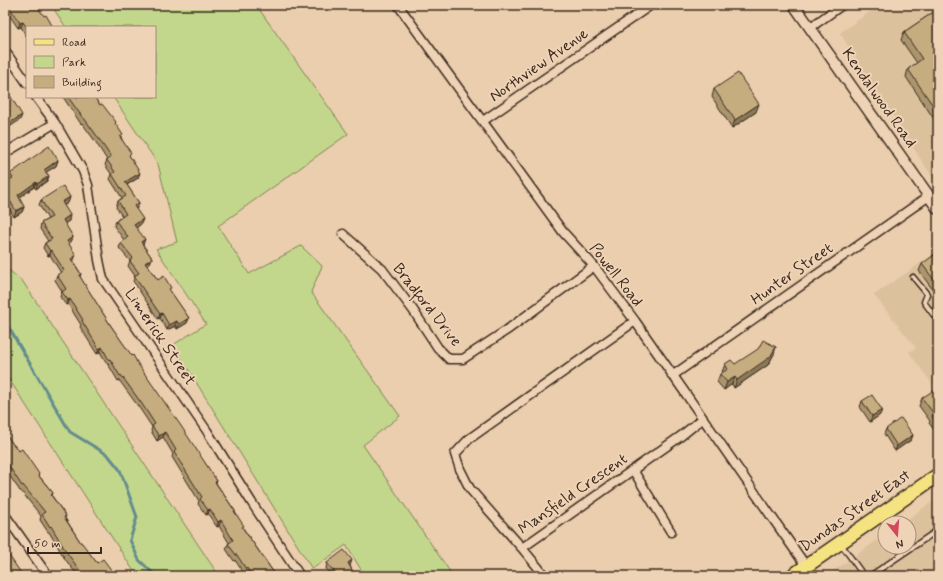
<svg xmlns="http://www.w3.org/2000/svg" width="943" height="581" font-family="Mynerve,sans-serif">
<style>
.built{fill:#dcc19d}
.green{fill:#c3d78c;stroke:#7f8055}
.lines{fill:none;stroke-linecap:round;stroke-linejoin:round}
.stream{stroke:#638d8d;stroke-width:3}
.service-casing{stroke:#3b2a1e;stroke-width:7}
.minor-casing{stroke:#3b2a1e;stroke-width:11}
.tertiary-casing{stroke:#3b2a1e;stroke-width:13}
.primary-casing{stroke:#3b2a1e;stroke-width:16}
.service{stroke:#efd3b6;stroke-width:4}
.minor{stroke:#efd3b6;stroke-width:8}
.tertiary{stroke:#efd3b6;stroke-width:10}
.primary{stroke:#f5e382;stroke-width:13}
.wall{fill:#aa956e;stroke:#3b2a1e}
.shaded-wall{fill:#8b795a;stroke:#3b2a1e}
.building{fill:#c6ad80;stroke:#3b2a1e}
.labels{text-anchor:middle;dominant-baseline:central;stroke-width:4;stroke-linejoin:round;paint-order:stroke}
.street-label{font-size:16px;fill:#3b2a1e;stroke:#efd3b6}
</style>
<rect width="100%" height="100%" fill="#eacead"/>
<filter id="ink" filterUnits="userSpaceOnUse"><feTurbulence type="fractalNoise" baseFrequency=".025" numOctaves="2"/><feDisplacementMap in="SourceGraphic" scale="8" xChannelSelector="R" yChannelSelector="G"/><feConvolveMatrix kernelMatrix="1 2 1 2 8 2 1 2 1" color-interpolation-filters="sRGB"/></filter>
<g filter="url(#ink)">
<path class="built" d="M879,5H938V186L840,33Z
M938,251V392L909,352L916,348L874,295Z
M938,498V576H826L885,535V547H909V523H902Z"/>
<path class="green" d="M51,5H256L348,134L218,226L249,274L301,246L322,266L311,292L400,416L363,445L453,576H365L346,545L312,569L173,345L206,324L156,249L177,242L158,164L113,97H155V27H66Z
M5,267L23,282L219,576H137L5,373Z"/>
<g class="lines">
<path class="stream" d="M5,321L70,432L108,455L120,470L137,517L130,540L139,560L156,576"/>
<defs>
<path id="service" d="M938,255L935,258L938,262
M913,277L927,294L924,302L938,321
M841,544L864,576
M870,576L938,530"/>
<path id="minor" d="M398,5L563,232L594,266L635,321L806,566
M811,27L842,5
M5,51L27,83
M36,97L55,123L83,171L88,185L99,260L103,279L207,431L252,503L300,576
M483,121L651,5
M5,153L55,123
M343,234L382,269L413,310L438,348L449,359H463L507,330L594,266
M672,376L929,196
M633,470L671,532
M5,515L48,576
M522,548L681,436L702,419
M545,576L522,548L470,489L460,469L455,454L469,439L635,321"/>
<path id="tertiary" d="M794,5L938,209"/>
<path id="primary" d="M792,576L938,475"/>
</defs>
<use href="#service" class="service-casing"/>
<use href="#minor" class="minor-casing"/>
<use href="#tertiary" class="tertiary-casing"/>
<use href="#primary" class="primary-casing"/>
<use href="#service" class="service"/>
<use href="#minor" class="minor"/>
<use href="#tertiary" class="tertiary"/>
<use href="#primary" class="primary"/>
</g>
<path class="wall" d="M5,5H36L27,27V37L21,27L18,28L5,9Z
M938,9V125L906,77L908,69L917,63L901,40L904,32Z
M714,89L756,112L732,128L712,97Z
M63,97H94L100,105L115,124L130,157L138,178L127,185L139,203L137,208L136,209L141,224L136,228L143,245L152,258L150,263L147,265L158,280L170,291L189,318L187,323L177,329L175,326L167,330L160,318L158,319L133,281L135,276L128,266L130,261L119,248L121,243L124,240L114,226L116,221L122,216L116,207L118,201L122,198L110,179L112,175L105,165L107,160L95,141L82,123L81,124Z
M58,160L56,166L46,172L49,176L47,181L36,189L34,187L19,198L24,207L22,212L14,217L5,201V182L9,180L8,179L10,174Z
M70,197L68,203L64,205L69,221L64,223L73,237L71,242L69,244L74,260L73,261L81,274L80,277L111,326L217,481L216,483L235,511V512L243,528L276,576H247L245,574H244L235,560L234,561L226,549L228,544L229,543L219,526L217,527L208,514L206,515L198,504L199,501L172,457L173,454L163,437L157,441L151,431L152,427L140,409L119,380L118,381L108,364V365L100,352L97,354L80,327L81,325L68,304L66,305L60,297L62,291L55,280L57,275L61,273L50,255L48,256L43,248L45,243L48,241L40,229L41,223L48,219L39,205L41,200Z
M938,261V302L935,298L936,294L919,271L922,264Z
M774,354L768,365L734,388L732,384L724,390L717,382L720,374L722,373V372L725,364H735Z
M938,394V428L934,430L929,423L930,421L919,406L922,398Z
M862,401L880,415L870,422L860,407Z
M886,429L913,435L911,440L895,451L884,434Z
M5,433L12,443L53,493L52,496L66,516L65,518L81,543L97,563L111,573L113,576H78L65,559L49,532H48L40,520L41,516L21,491H20L5,469Z
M938,537V555L933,546L936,539Z
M327,563L350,566L355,576H331L326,569Z"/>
<path class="shaded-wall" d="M23,22L21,27L18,28L20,23Z
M759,104L756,112L732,128L735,120Z
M22,115L20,120L5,130V126Z
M58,160L56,166L42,175L44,170Z
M140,173L138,178L123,187L125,182Z
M49,176L47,181L36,189L37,184Z
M36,182L34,187L16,200L18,195Z
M70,197L68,203L60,208L62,202Z
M139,203L137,208L132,211L134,206Z
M24,207L22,212L14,217L16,211Z
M70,215L69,221L61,226L63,220Z
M143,219L141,224L132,231L134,225Z
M73,237L71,242L65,246L67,241Z
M145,239L143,245L141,242Z
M51,250L50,255L48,256L50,251Z
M76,255L74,260L69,264L71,259Z
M152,258L150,263L143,268L145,263Z
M70,299L68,304L66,305L68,300Z
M162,313L160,318L158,319L160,314Z
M189,318L187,323L177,329L179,324Z
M177,321L175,326L167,330L169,325Z
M102,347L100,352L97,354L99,349Z
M776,347L774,354L768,365L734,388L737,380Z
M735,377L732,384L724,390L727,382Z
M882,410L880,415L870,422L872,416Z
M938,422V428L934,430L937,423Z
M165,432L163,437L157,441L159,436Z
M913,435L911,440L895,451L897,446Z
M210,509L208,514L206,515L208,510Z
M221,520L219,526L217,527L218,522Z
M352,560L350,566L346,569L348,563Z"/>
<path class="building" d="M8,5H36L44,16L46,15L53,27H27V28L23,22L20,23Z
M938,9V113L908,69L922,59L904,32Z
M738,73L759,104L735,120L714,89Z
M5,89H6L22,115L5,126Z
M68,97H94L100,105L102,104L116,122L115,123L123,135L120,137L131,153L129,155L140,173L125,182L139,203L134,206L143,219L134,225L145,239L141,242L152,258L145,263L158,280L164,276L171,288L169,289L189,318L179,324L177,321L169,325L162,313L160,314L134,276L139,273L130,261L133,258L121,243L128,237L116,221L126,214L118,201L126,196L112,174L115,172L107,160L111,157L97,136L84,118H83Z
M49,146L58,160L44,170L49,176L37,184L36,182L18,195L24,207L16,211L5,192V182L13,178L10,174Z
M63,186L70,197L62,202L70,215L63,220L73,237L67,241L76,255L71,259L81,274L79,275L111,326L132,356L133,355L138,364L181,426L217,481L215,482L235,511H234L244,526L242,527L276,576H252L247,568L246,569L237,555H236L228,544L233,540L221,520L218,522L210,509L208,510L200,499L202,497L174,452L176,450L165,432L159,436L152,426L155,424L142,404L121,375L120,376L110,359L109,360L102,347L99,349L82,321L83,320L70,299L68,300L62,292L66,289L57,275L64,270L51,250L50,251L45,243L52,239L41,223L52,217L41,200Z
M934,255L938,261V285L922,264Z
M763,340L776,347L770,357L737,380L735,377L727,382L720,374L728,369L725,364L731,360L735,364L758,349Z
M934,390L938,394V422L937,423L932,416L934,414L922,398Z
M872,395L882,410L872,416L862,401Z
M901,418L913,435L897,446L886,429Z
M5,433L12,443L19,451L22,449L39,474L38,475L53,493L51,495L66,516L64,517L81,543H82L97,563L103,559L112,571L110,572L113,576H84L67,553L51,526L50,527L42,514L45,512L23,485L22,486L5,460Z
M938,537V551L934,543L936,539Z
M5,549L12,560L23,576H5Z
M344,550L352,560L348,563L355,576H338L327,563Z
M938,570V576H930Z"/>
</g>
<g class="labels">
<g class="street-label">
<text transform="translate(539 65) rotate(-35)">Northview Avenue</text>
<text transform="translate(879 98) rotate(55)">Kendalwood Road</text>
<text transform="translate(792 274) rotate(-35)">Hunter Street</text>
<text transform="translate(616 275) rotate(52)">Powell Road</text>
<text transform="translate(427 305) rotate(52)">Bradford Drive</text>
<text transform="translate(160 337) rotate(56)">Limerick Street</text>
<text transform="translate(573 494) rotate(-35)">Mansfield Crescent</text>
<text transform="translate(855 511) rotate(-35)">Dundas Street East</text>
</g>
</g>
<rect width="943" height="581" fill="none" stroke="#efd3b6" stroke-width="20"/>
<rect x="10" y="10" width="923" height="561" fill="none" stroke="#3b2a1e" stroke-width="1.5" filter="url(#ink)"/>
<rect x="26" y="26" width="130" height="72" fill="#efd3b6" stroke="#a78f79"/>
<rect x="34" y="39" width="20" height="6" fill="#f5e382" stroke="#a78f79"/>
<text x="62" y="46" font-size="12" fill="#3b2a1e">Road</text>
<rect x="34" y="56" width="20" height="12" fill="#c3d78c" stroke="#a78f79"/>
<text x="62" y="66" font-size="12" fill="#3b2a1e">Park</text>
<rect x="34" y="76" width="20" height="12" fill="#c6ad80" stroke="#a78f79"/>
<text x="62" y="86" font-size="12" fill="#3b2a1e">Building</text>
<g transform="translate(897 535) rotate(163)"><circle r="19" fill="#efd3b6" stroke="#a78f79"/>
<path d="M0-3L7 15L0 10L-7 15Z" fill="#d1495b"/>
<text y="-6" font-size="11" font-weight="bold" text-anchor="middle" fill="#3b2a1e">N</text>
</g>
<path d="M28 547v6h73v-6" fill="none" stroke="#3b2a1e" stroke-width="2"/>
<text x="34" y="547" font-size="12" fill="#3b2a1e" stroke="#efd3b6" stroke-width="3" paint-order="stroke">50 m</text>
</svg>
